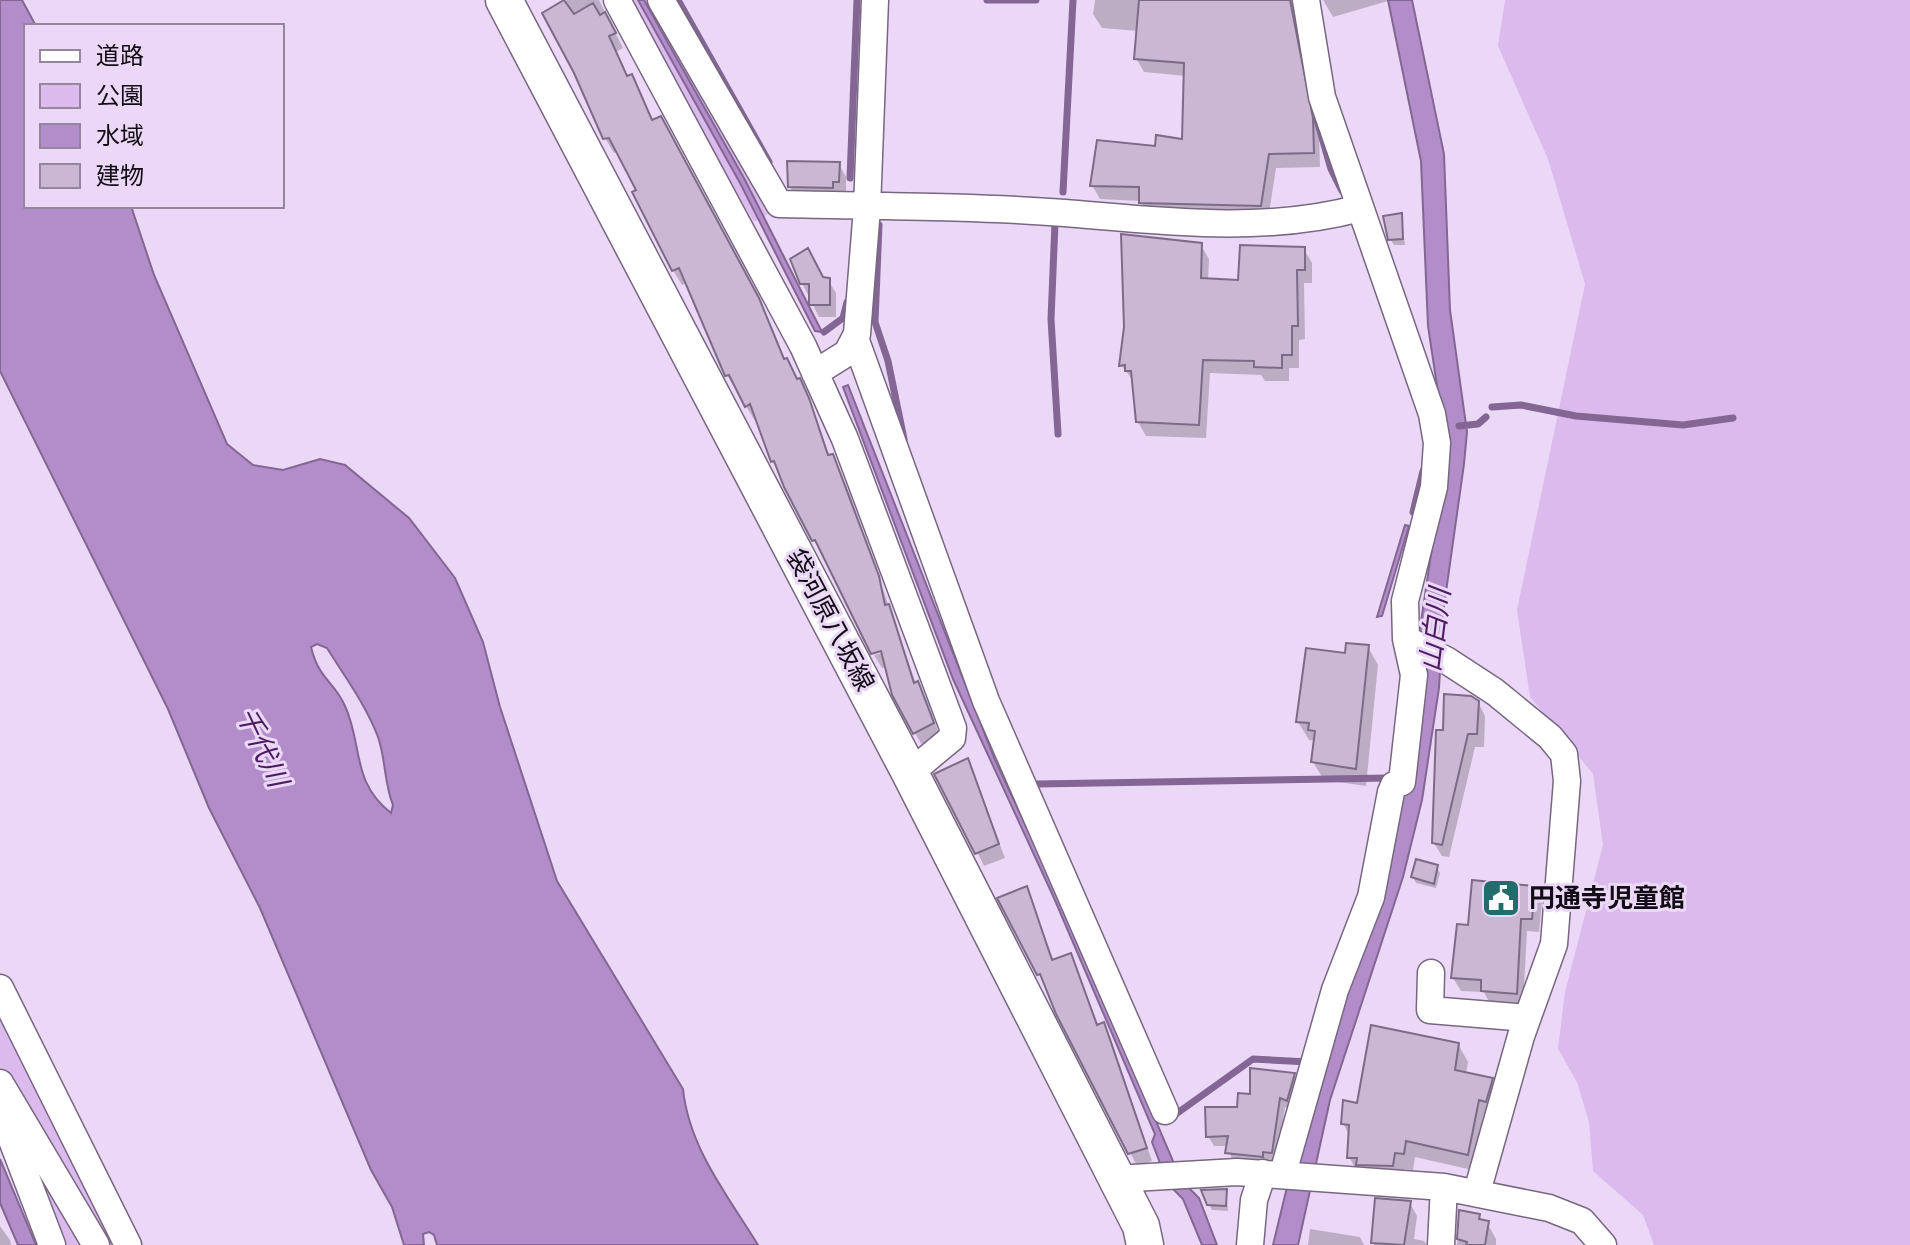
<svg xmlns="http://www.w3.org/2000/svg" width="1910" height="1245" font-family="'Fira Sans Condensed','Noto Sans JP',sans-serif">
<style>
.green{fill:#dbbaee}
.water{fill:#b38dc9;stroke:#836693;stroke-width:2;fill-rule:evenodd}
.shadow{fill:#0003}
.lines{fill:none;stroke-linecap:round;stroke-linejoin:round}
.stream{stroke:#836693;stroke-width:7}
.building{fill:#c9b7d4;stroke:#7c6b86;stroke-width:2}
.street-casing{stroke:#776781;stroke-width:29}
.secondary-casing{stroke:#776781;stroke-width:39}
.street{stroke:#fff;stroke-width:26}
.secondary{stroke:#fff;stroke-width:36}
.labels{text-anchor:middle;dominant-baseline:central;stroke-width:6;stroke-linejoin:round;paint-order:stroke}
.street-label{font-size:26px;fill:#120c16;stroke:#ebd8f6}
.poi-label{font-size:26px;font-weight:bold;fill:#120c16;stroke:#ebd8f6;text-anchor:start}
.water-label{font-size:28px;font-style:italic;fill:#4c1c63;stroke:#ebd8f6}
</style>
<rect width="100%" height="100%" fill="#ebd8f6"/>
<path class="green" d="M627,0H654L775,210L754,222Z
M1505,0H1910V1245H1654L1643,1215L1593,1171L1589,1122L1577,1082L1558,1049L1565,992L1603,845L1593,774L1530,697L1517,610L1585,284L1548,159L1498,46Z
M0,1009L116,1245H106L0,1070Z
M18,1134L85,1245H63Z"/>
<path class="water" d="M0,0H22L36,26H26V206H131L154,275L227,444L253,465L283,470L320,459L345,465L409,518L455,578L483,642L500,707L557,881L683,1089C689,1148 728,1196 758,1245H437L434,1235L429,1232L423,1234L424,1245H404L392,1207L371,1170L260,908L209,808L168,709L0,371ZM317,644L327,648C345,677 366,705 378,737C386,760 384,783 393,805L391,813C351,782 363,745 345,706C334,681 319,680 311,647Z
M638,0H644L745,180L822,332L815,331L740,183Z
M1388,0H1412L1444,154L1450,310L1467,432L1464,464L1444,606L1439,688L1422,800L1403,877L1330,1100L1298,1245H1273L1313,1080L1354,953L1416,656L1441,486L1439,399L1428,326L1421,161Z
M848,385L995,760L1075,931L1181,1180L1199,1198L1217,1245H1202L1183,1199L1168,1184L1152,1142L1155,1134L1054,898L953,679L843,387Z
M1405,525L1409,526L1382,616L1377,617Z
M0,1159L36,1245H18L0,1203Z"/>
<path class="shadow" d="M567,0H599L623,48L616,52L628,78L631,76L640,91L653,122L669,134L767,316L785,361L807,395L830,457L840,471L850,495L916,684L926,698L941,739L923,747L915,733L887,667L882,668L874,655L891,651L814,540L773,462L757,419L755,421L727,375L687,283L682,285L673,270L639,191L618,152L614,153L605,138L545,13Z
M1095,0H1308L1298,8L1313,116L1319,134L1320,167L1276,168L1268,220L1150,217L1141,201L1100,199L1092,185L1157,149L1184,141L1186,76L1144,72L1136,58L1138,31L1102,28L1093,14Z
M1323,0H1387L1388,1L1333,17Z
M839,164L846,177V194L796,198L789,185Z
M1401,215L1405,245H1394L1390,239Z
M1201,245L1209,259L1208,281L1240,282L1304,249L1312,263V283H1304L1305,339L1299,340V368H1289V381H1265L1261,375L1210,373L1206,438L1146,436L1138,422L1132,379L1121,365Z
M823,279L828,280L836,293V317H819L802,283Z
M1368,647L1378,665L1366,786L1324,780L1313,762L1315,741L1309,740L1298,722L1347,655Z
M1478,702L1485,716L1484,747H1475L1449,857L1442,856L1434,843Z
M967,760L1005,858L984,866L939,773Z
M1436,867L1440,873L1436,888L1416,883L1413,877Z
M1026,888L1054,961L1070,956L1099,1026L1103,1024L1110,1036L1152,1161L1137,1166L1039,974Z
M1534,888L1542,901L1539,932L1527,931L1523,1006L1490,1004L1484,992L1461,991L1453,978L1470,927Z
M1458,1044L1468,1062L1466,1074L1491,1079L1501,1097L1477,1171L1415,1157L1413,1170L1404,1169L1402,1183L1359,1175L1349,1157L1350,1137L1343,1123L1359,1106Z
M1294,1075L1299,1085L1292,1110L1285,1107L1277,1162L1233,1163L1228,1146H1214L1208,1136L1252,1096Z
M1226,1191L1228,1211L1212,1210L1209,1204Z
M1410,1203L1417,1216L1414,1239L1424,1241L1427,1245H1374L1373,1242Z
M1461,1213L1478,1216L1487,1223L1496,1239V1245H1457Z
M0,1226L10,1240L11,1245H0Z
M1310,1229L1360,1237L1364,1245H1308Z"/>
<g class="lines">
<path class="stream" d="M678,0L769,162
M987,0H1036
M1317,120L1331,169L1342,191
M850,178L857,0
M1063,192L1073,0
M1055,223L1051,319L1058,434
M879,225L875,322L888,361L904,439
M824,332L843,318L847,302
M1492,407L1521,405L1576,416L1683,425L1733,418
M1459,426L1478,424L1486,417
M1413,512L1423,471
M1038,784L1388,778
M1176,1114L1253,1059L1308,1062"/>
</g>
<path class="building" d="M564,0L574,14L593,3L600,15L605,12L616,33L609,36L627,76L632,74L652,120L661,116L759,298L784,359L787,358L797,379L800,378L809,398L828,455L833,454L879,576L885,605L889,604L914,683L918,681L934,723L913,734L892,695L881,651L871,654L815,540L812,541L784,487L774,461L771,462L750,404L745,407L729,375L725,376L679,268L672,271L632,192L636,190L609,138L603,139L574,73L542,13Z
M1139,0H1290L1313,118L1314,153L1269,154L1261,206L1139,203V187L1090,186L1097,140L1155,146L1156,135L1182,139L1184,63L1134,59Z
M787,161L840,162L839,182H833V188L788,187Z
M1402,213L1403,239L1388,240L1383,216Z
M1121,234L1202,243L1201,278L1238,280L1240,245L1305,247V270H1297L1298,326H1292V355H1282V368L1254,367V361L1203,360L1199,425L1136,422L1131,371H1125V365L1119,366L1124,327Z
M808,248L823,277L830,278V305H809V284H800L790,259Z
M1346,643L1369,645L1356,769L1311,762L1315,731L1308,730L1309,723L1296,722L1306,648L1345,653Z
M1444,694L1471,696L1479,701L1477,734H1468L1442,845L1432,843L1436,730H1443Z
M968,758L999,844L975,854L934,774Z
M1416,859L1438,865L1434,884L1411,877Z
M1472,880L1535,886L1532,919H1521L1517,994L1481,991V980L1451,978L1457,924L1468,925Z
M1027,886L1052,960L1071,953L1097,1025L1104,1022L1147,1148L1128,1154L1056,1014L1040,974L1037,975L997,898Z
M1371,1025L1459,1043L1455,1070L1493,1078L1486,1102L1479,1100L1468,1155L1406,1141L1404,1154L1395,1153L1393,1166L1356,1165L1357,1158H1347L1349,1125L1341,1124L1343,1100L1357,1103Z
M1250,1068L1295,1073L1287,1101L1280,1098L1272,1153L1263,1152V1157L1225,1153L1228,1136L1206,1137L1205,1107H1237L1238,1093L1250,1094Z
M1227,1189L1226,1206L1207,1205L1201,1190Z
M1375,1198L1411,1201L1404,1245L1371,1243Z
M1459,1210L1480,1214L1479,1219L1489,1221L1485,1245H1466L1467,1242L1457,1239Z"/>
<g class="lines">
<defs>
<path id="street" d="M617,0L803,346L845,439L953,728L952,738L910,773
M661,0L779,204C874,206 970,206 1065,213C1161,221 1265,234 1360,208
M1306,0L1322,97L1432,414L1437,443L1434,487L1405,601L1406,639L1446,660L1495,692L1550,737L1564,754L1567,781L1554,944L1521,1036L1477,1192
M855,338L986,701L1165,1111
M815,373L847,353L857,334L867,208L875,0
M1431,973L1430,1010L1527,1018
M0,988L128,1245
M0,1083L96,1245
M2,1114L52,1245
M1283,1173L1335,990L1371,897L1391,792L1394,785L1402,782L1414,675L1406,639
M1115,1179L1237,1172L1444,1187L1549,1208L1582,1221L1603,1245
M1250,1245L1254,1200L1263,1173
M1441,1245L1444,1187"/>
<path id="secondary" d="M504,0L910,773L1141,1226L1145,1245"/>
</defs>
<use href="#street" class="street-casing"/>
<use href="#secondary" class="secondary-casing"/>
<use href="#street" class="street"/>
<use href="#secondary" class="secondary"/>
</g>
<defs>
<symbol id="civic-square" viewBox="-11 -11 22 22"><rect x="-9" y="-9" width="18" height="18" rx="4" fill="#226d6b" stroke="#ebd8f6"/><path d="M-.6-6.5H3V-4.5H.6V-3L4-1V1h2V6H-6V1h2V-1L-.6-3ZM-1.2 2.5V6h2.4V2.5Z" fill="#fff"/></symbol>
</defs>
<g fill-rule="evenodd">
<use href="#civic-square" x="1479" y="876" width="44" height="44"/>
</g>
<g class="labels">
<g class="street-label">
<text transform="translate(830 620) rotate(62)">袋河原八坂線</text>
</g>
<g class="poi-label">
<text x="1529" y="898">円通寺児童館</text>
</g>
<g class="water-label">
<text transform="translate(1435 630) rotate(-83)">山白川</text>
<text transform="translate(262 747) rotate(65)">千代川</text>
</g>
</g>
<rect x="24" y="24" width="260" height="184" fill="#ebd8f6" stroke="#94869c" stroke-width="2"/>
<rect x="40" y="50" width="40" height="12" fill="#ffffff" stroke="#94869c" stroke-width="2"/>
<text x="96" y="64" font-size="24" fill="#120c16">道路</text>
<rect x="40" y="84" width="40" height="24" fill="#dbbaee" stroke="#94869c" stroke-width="2"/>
<text x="96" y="104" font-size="24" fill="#120c16">公園</text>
<rect x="40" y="124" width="40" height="24" fill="#b38dc9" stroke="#94869c" stroke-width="2"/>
<text x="96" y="144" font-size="24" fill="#120c16">水域</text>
<rect x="40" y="164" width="40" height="24" fill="#c9b7d4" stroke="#94869c" stroke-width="2"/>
<text x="96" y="184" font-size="24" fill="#120c16">建物</text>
</svg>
